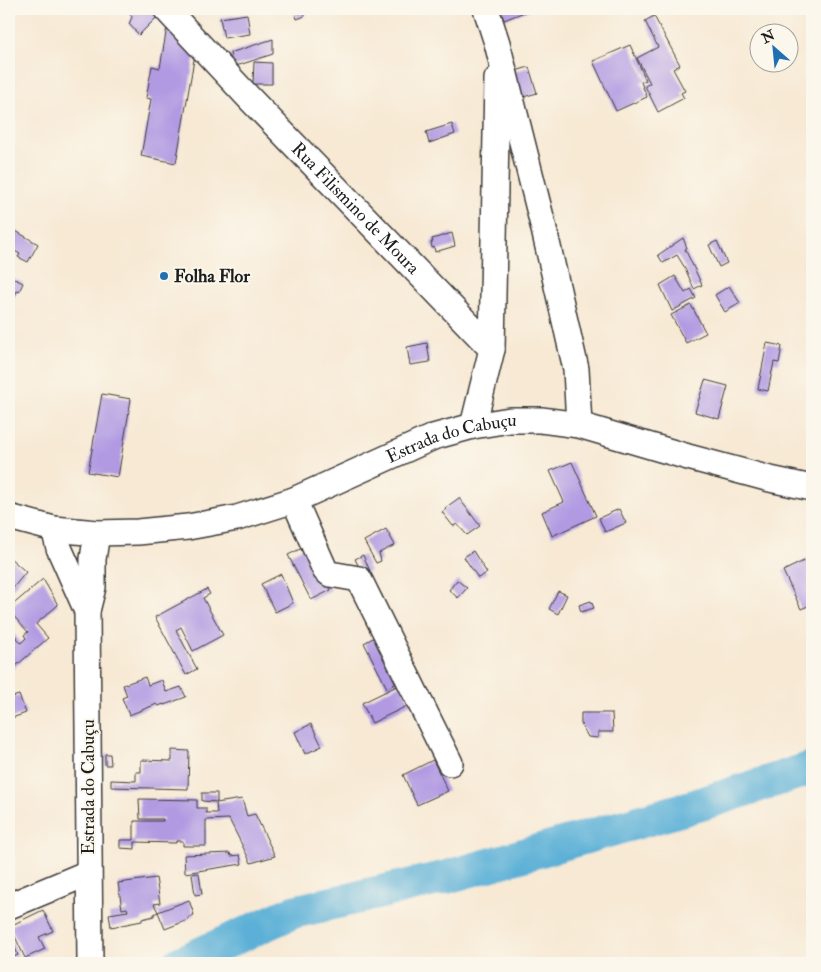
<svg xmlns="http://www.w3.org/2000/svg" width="821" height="972" font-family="'IM FELL Double Pica',serif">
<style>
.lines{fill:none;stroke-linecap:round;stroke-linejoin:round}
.river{stroke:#5bb0d7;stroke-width:34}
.building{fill:#b19ae2}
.minor-casing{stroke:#3d3b38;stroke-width:28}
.minor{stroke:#fff;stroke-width:25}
.poi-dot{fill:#1f6fb2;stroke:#fbf7ec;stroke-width:2}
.labels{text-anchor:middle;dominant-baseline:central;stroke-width:4;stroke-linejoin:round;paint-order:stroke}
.street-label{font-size:18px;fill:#1c1c1c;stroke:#fbf7ec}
.poi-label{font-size:18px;font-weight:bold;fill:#1c1c1c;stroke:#fbf7ec;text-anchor:start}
</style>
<rect width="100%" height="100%" fill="#fbf7ec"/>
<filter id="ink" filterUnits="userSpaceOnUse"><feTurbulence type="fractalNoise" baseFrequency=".02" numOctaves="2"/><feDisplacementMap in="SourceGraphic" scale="10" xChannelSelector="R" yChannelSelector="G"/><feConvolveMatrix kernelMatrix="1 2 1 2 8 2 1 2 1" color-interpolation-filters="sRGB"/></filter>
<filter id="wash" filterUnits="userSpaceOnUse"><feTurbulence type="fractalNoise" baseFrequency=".0096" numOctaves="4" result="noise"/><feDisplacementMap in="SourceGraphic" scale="20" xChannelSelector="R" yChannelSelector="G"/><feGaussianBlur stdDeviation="1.12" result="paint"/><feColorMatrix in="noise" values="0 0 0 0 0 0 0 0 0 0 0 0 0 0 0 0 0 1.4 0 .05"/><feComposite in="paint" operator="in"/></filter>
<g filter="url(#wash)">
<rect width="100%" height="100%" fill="#f7e9d4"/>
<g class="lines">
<path class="river" d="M180,963L293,912L447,877L698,805L812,768"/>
</g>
<g id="blocks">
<path class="building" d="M132,9H152L159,15L139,35L129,24L132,17L130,14Z
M303,9L305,16L297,19L295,13Z
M500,9H532L504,20Z
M247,14L250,34L224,38L220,18Z
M654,16L680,65L673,69L685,91L681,93L684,98L658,112L645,86L650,83L637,58L658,47L645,21Z
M167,27L195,54L176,163L141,156L151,99L146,98L152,66L160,68Z
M273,39V54L233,67L230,53Z
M630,45L646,80L641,82L647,97L616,111L593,61Z
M254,62L272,63V84H253Z
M529,67L537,93L520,98L512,72Z
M452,124L455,134L429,143L426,132Z
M14,230L38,244L28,262L18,257L20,254L9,248L10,246L12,247L15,243L9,239Z
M452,233L455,246L435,252L434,247L432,248L431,242H433L432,239Z
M683,238L687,248L685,249L702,285L694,289L685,268L677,255L663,263L658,255Z
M717,241L727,263L719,267L709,245Z
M9,276L23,283L19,292L17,291L9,308Z
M675,276L685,293L691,289L696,298L672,311L660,285Z
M729,286L740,303L725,312L715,295Z
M691,305L706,333L686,343L671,315Z
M427,343L430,362L410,365L407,347Z
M767,343L782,346L779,363L774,362L768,391L758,389Z
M705,380L728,386L719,419L695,412Z
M102,394L131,399L118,477L88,472Z
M572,462L596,516L552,536L542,512L564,502L550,471Z
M459,498L480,526L467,535L457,524L453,526L442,512L446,509L445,508Z
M619,509L626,523L605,532L599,518Z
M386,529L395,545L379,553L381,561L376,563L364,541Z
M308,545L331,590L311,600L288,555Z
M473,551L487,573L478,578L464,557Z
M363,555L370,571L363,575L355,559Z
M9,557L26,572L9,593Z
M808,559L812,567V616L808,606L801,609L783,571Z
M281,574L293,603L275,612L261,584Z
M43,579L58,605L36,624L48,638L9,672V639L14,634L21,643L26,638L24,635L28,632L9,611V608Z
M457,580L467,588L458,598L449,590Z
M207,589L210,594L203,598L223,635L193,651L181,627L176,630L197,669L186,675L155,617Z
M558,591L567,595L558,614L549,609Z
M591,601L594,608L581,612L579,605Z
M380,634L403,680L387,688L364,643Z
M145,677L148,685L162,680L166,692L181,687L186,697L164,705V704L158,706L157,704L129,715L122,698L127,696L123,685Z
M401,684L411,704L372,723L362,703Z
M19,695L26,713L9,719V698Z
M581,713H612L613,732H598V738L588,737L581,724Z
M311,724L322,746L305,754L295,732Z
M172,750L189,751L188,789L111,787V780L136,781V772H141V760L172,761Z
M105,754H110L111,765H105Z
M433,760L448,791L417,805L403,775Z
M202,793H217V802L202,801Z
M139,799L197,800V808H206V813H217L216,803L242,799L247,816L255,814L275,856L251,863L229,819L206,820V846H183V841H176V843L135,842V849L120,848V840H134V821H163V819H140Z
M230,853L231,856L240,855L242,864L185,873L184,855Z
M199,873L202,894L195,895L192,874Z
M156,878L160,903L154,904L158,912L154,914V916L142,919V921L111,927L109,914L128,911L127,908L122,909L118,883Z
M189,900L194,915L188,918V920L165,929L158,912Z
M43,910L53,931L39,937L45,949L25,958L10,926Z
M9,934L18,955L9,959Z"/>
</g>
</g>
<g filter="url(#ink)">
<use href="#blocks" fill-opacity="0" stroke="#3d3b38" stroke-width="1"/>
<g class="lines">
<defs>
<g id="minor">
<path id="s1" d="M166,9L251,100L492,349L473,426"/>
<path d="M486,9L497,43L543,225L576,369L579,425"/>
<path d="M492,349L497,79"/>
<path d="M294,500L325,570L330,574L359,579L450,763"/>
<path id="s2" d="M9,517L54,529L97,533L138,532L188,527L237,518L294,500L433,437L473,426L510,420H541L579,425L688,457L770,479L812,488"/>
<path d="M54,529L59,548L87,611"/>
<path d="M9,906L88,873"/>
<path d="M90,963L87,611L93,587V559L97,533"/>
</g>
</defs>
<use href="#minor" class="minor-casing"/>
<use href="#minor" class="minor"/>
</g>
</g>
<circle class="poi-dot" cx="164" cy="276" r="5"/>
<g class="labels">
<g class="street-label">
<text stroke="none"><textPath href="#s1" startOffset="275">Rua Filismino de Moura</textPath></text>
<text stroke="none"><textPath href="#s2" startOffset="461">Estrada do Cabuçu</textPath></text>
<text transform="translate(88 787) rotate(-90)">Estrada do Cabuçu</text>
</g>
<g class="poi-label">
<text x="174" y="276">Folha Flor</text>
</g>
</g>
<rect width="821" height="972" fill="none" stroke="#fbf7ec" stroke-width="30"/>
<g transform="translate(774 48) rotate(333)"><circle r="24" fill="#fbf7ec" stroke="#a29f99"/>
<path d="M0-4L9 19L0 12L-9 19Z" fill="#1f6fb2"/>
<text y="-8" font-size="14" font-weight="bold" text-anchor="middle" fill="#1c1c1c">N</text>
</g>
</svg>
